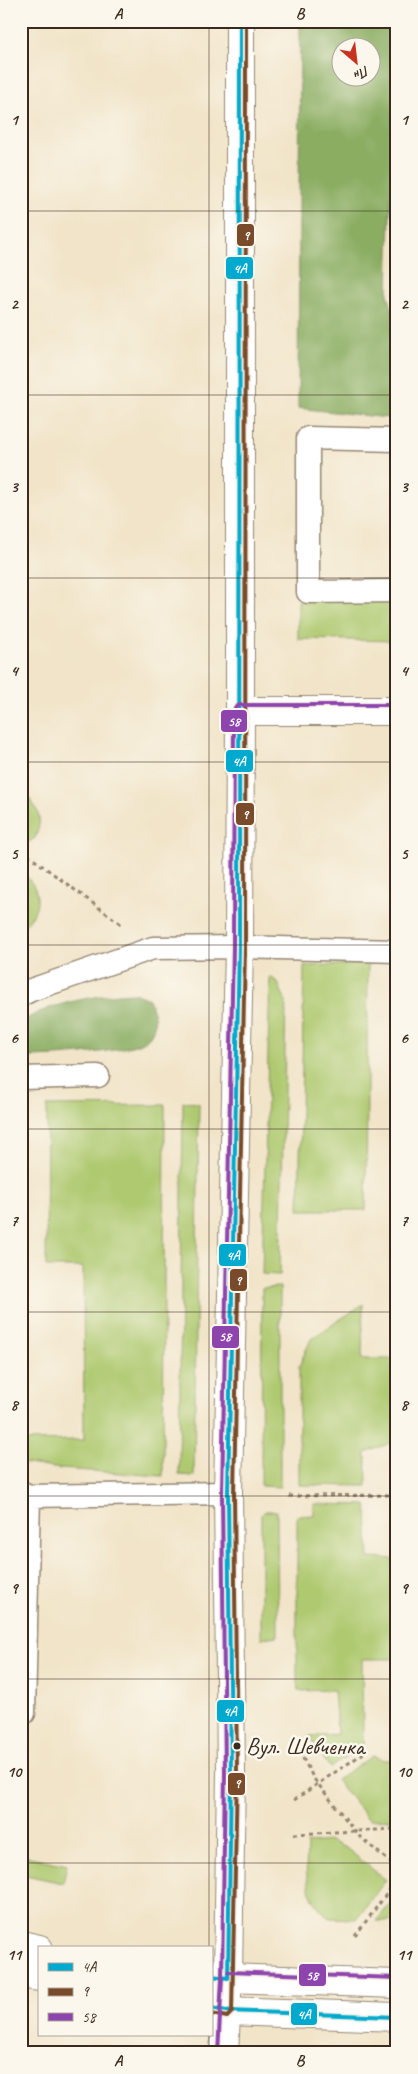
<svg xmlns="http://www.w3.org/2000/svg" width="418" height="2074" font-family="Caveat,sans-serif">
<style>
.green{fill:#aec970;stroke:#747a47}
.forest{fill:#8aad62;stroke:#626c40;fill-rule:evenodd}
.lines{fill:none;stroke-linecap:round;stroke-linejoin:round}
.lane-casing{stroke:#968773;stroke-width:25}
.street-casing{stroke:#968773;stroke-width:30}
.secondary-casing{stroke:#968773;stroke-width:30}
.highway-casing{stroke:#968773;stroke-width:30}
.path{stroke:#968773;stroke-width:3;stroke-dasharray:4 4;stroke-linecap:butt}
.lane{stroke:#fff;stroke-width:22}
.street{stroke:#fff;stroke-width:28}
.secondary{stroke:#fff;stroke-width:28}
.highway{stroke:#fff;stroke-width:28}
.bus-1-casing{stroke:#fbf7ec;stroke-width:8}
.bus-2-casing{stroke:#fbf7ec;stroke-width:8}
.bus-3-casing{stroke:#fbf7ec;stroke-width:8}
.bus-1{stroke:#00a9ce;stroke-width:4}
.bus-2{stroke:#7a4b2a;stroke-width:4}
.bus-3{stroke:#8e44ad;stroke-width:4}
.grid{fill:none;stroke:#3b2a1e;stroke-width:1;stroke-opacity:0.55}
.bus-dot{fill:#3b2a1e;stroke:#fbf7ec;stroke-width:2}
.labels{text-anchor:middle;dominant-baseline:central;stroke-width:5;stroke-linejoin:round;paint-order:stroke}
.bus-label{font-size:24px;fill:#3b2a1e;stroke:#fbf7ec;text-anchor:start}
.line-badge{stroke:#fbf7ec;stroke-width:2}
.badge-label{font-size:14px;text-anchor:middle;font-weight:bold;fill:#fff}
.neatline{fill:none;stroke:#3b2a1e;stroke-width:2}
.grid-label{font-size:16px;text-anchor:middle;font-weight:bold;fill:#3b2a1e}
</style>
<rect width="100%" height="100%" fill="#fbf7ec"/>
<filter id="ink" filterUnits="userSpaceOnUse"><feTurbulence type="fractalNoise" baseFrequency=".02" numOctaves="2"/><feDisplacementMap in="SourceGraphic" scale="10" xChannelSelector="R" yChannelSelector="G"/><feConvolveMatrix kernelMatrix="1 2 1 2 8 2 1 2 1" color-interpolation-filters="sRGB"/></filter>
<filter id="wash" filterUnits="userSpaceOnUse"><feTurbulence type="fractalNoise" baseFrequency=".0096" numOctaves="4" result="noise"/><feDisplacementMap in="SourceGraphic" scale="20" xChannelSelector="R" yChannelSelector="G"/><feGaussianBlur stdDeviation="1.12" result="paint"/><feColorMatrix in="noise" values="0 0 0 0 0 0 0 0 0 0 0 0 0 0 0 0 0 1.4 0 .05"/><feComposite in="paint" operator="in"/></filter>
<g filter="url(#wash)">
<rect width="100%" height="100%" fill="#f1e4c8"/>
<path class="green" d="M397,598V641L298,639V601Z
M21,789C36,806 45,816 35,838L21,847Z
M21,873C44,888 41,912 21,928Z
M368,964L366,1210H299L304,966Z
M270,976L278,983L286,1002L280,1275L262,1274Z
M183,1102L199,1103L194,1476L179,1475Z
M165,1105L163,1476L61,1469L21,1463V1441L84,1440L83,1267H46L47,1106Z
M280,1287V1487L261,1486L262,1288Z
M363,1304L362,1359H397V1440L366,1453L367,1486L299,1485V1366L311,1339Z
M314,1504L367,1505L369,1558L397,1559V1659H362L363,1745L330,1768L309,1736L337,1734L334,1690L298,1691L297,1678V1516L314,1515Z
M266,1511H277L278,1636L261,1638V1514Z
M372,1756L384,1760H397V1819L369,1820L336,1780Z
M330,1841L346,1848L386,1880L356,1919L330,1918C303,1897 306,1872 307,1843Z
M21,1855L67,1865L63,1883L21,1874Z
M397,1896V1921H376Z"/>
<path class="forest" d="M300,21H395L388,295L397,324V419L298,408ZM340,48H370V78H340Z
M134,993L149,999C154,1012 159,1028 147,1039C132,1053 47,1057 25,1057L21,1055V1023C45,1003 103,994 134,993Z"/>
</g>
<g filter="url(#ink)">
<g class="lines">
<defs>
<path id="lane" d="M397,440L308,438V592L397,591
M21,995L31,990L153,948L239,947L397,951
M21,1078L98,1076
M21,1492L29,1496L228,1493
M24,1713L29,1496"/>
<path id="street" d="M240,711H397"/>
<path id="secondary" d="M224,2053L228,1978L231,1773L228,1493L239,947L240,711V21"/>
<path id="highway" d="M21,1945L39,1949
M21,1974L39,1977
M211,1976L228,1978L397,1984
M211,2008L226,2011L397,2017"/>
</defs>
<use href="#lane" class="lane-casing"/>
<use href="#street" class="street-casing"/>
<use href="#secondary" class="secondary-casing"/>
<use href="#highway" class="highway-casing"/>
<path class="path" d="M21,850L121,924
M289,1496L397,1495
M299,1751L314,1779L359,1836L397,1868
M294,1800L365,1752
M294,1834L397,1829
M355,1936L397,1880"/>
<use href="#lane" class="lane"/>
<use href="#street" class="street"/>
<use href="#secondary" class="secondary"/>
<use href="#highway" class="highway"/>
<defs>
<path id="bus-1" d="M211,1976L228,1978L231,1773L228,1493L239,947L240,21
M211,2008L226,2011L397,2017"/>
<path id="bus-2" d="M211,2014L227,2017L232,2012L237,1773L234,1493L245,947L246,21"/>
<path id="bus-3" d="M228,1972L397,1978
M218,2053L222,1978L225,1773L222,1493L233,947L234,710L236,707L240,705H397"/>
</defs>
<use href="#bus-1" class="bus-1-casing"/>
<use href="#bus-2" class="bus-2-casing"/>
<use href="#bus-3" class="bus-3-casing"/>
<use href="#bus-1" class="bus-1"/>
<use href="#bus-2" class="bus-2"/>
<use href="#bus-3" class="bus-3"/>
</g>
</g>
<path class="grid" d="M209,21V1948M21,211H397M21,395H397M21,578H397M21,762H397M21,945H397M21,1129H397M21,1312H397M21,1496H397M21,1679H397M21,1863H397M209,2035V2053"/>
<circle class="bus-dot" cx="237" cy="1746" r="4.5"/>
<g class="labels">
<g class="bus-label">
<text x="246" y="1746">Вул. Шевченка</text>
</g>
</g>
<g class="line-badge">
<rect x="236" y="223" width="19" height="24" rx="5" fill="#7a4b2a"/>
<rect x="225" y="256" width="29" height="24" rx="5" fill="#00a9ce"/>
<rect x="220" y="709" width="28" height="24" rx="5" fill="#8e44ad"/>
<rect x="225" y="749" width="29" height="24" rx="5" fill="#00a9ce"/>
<rect x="235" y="802" width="20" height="24" rx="5" fill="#7a4b2a"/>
<rect x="218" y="1243" width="29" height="24" rx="5" fill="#00a9ce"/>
<rect x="229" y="1268" width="19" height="24" rx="5" fill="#7a4b2a"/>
<rect x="211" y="1325" width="29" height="24" rx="5" fill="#8e44ad"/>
<rect x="216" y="1699" width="29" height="24" rx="5" fill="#00a9ce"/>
<rect x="227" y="1772" width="19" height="24" rx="5" fill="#7a4b2a"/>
<rect x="298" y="1963" width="29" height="24" rx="5" fill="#8e44ad"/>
<rect x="290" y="2002" width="28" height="24" rx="5" fill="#00a9ce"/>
</g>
<g class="badge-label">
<text x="246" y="240">9</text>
<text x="240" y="273">4А</text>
<text x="234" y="726">58</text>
<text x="239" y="766">4А</text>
<text x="245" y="819">9</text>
<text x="233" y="1260">4А</text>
<text x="238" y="1285">9</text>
<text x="225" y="1341">58</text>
<text x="230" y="1716">4А</text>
<text x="237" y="1788">9</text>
<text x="312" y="1980">58</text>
<text x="304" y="2019">4А</text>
</g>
<rect width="418" height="2074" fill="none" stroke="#fbf7ec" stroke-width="55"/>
<rect x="38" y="1946" width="175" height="90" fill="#fbf7ec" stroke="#aea59a"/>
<rect x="48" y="1963" width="25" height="8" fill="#00a9ce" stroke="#aea59a"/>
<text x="82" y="1972" font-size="15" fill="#3b2a1e">4А</text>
<rect x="48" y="1988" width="25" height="8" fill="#7a4b2a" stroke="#aea59a"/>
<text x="82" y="1996" font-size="15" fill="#3b2a1e">9</text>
<rect x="48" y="2013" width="25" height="8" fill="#8e44ad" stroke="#aea59a"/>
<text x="82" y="2022" font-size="15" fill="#3b2a1e">58</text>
<g transform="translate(356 62) rotate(152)"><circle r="24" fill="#fbf7ec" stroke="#aea59a"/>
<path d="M0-4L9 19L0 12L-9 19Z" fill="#c8321e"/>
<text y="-8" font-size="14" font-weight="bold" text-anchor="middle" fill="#3b2a1e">Пн</text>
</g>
<rect x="28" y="28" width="362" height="2018" class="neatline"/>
<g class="grid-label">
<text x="118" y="19">A</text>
<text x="300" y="19">B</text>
<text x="14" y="125">1</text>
<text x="404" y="125">1</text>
<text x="14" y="309">2</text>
<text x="404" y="309">2</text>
<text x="14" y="492">3</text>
<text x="404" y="492">3</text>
<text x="14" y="676">4</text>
<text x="404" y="676">4</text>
<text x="14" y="859">5</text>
<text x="404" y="859">5</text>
<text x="14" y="1043">6</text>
<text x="404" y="1043">6</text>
<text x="14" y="1226">7</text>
<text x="404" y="1226">7</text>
<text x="14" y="1410">8</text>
<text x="404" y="1410">8</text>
<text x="14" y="1593">9</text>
<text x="404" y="1593">9</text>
<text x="14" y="1777">10</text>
<text x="404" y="1777">10</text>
<text x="14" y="1960">11</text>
<text x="404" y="1960">11</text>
<text x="118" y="2066">A</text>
<text x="300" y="2066">B</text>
</g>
</svg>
